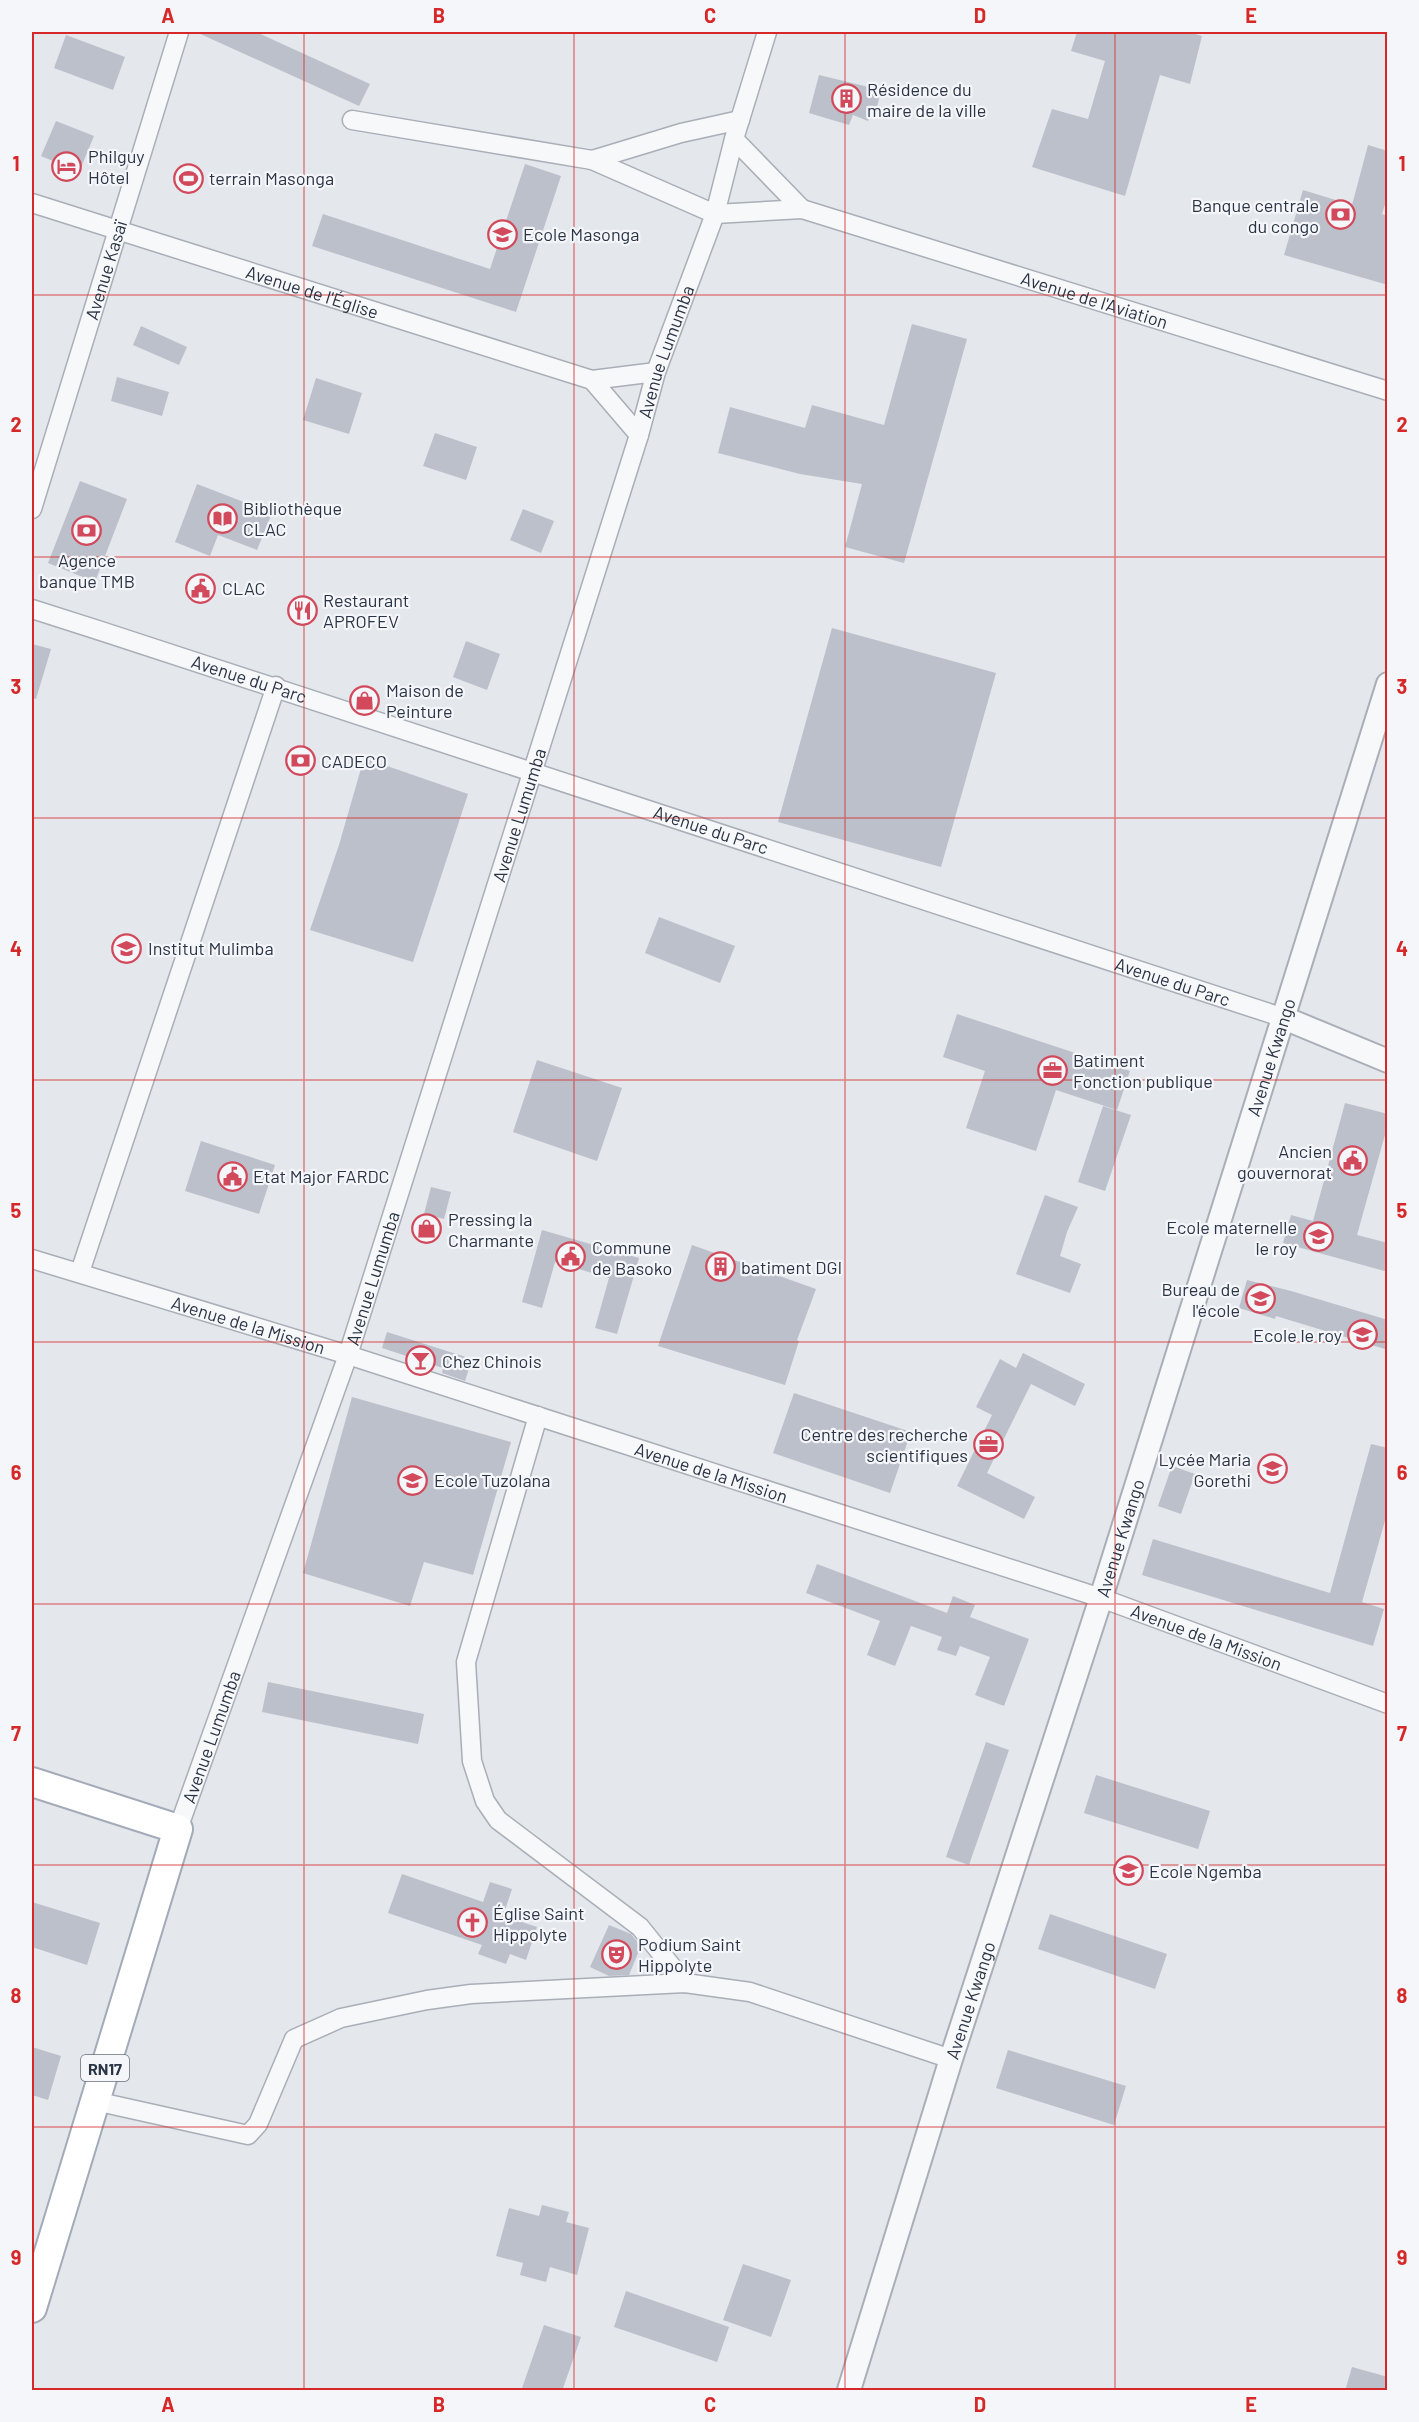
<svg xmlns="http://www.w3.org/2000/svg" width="1419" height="2422" font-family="Barlow,sans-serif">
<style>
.building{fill:#bbc0ca}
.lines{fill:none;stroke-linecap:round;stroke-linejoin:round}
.minor-casing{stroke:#a9aeb7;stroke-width:21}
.tertiary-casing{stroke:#a9aeb7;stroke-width:26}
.primary-casing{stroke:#a3abb8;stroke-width:32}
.minor{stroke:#f7f8fa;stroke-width:18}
.tertiary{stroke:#f7f8fa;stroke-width:22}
.primary{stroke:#fff;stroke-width:28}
.grid{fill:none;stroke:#d62828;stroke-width:1.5;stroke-opacity:0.55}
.labels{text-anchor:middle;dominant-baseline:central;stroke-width:4.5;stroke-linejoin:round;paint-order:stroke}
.shield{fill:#f4f6f9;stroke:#676e7b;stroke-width:1.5}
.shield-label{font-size:16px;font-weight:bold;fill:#2b3445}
.poi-label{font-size:18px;fill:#2b3445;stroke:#f4f6f9;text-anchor:start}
.street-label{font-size:18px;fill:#2b3445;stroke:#f4f6f9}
.neatline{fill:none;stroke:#d62828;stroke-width:2}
.grid-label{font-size:20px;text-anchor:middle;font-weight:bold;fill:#d62828}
</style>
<rect width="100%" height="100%" fill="#e4e7ec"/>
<path class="building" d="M196,32H256L370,84L359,106Z
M1077,32H1188L1202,36L1190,84L1160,75L1125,196L1032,167L1052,109L1088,119L1105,61L1071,51Z
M66,35L125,57L113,90L54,68Z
M819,75L881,90L876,111L873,110L868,121L853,115L849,125L809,113Z
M56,121L94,136L79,172L41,156Z
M1368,145L1388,151V195L1382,214L1388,216V285L1284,255L1303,190L1352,205Z
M525,164L561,176L516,312L312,246L323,214L490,269Z
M912,324L967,339L904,563L845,547L862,484L800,474L718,453L730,407L805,428L812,405L884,425Z
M141,326L187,347L179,365L133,345Z
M117,377L169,392L162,416L111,401Z
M316,378L362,393L349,434L303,420Z
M435,433L477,447L466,480L423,466Z
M80,481L127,499L95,582L48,563Z
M197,484L272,513L257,550L218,535L210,556L175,542Z
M523,509L554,521L541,553L510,540Z
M832,628L996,673L941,867L778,822Z
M466,641L500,654L487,690L453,677Z
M32,644L51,649L36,699L32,698Z
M364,758L468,794L413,962L310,930L339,845Z
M659,917L735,946L720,983L645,953Z
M957,1014L1130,1071L1117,1110L1056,1090L1036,1151L966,1128L985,1071L943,1057Z
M537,1060L622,1088L597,1161L513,1132Z
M1345,1103L1388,1114V1124L1357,1235L1388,1243V1272L1283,1243L1291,1215L1313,1221Z
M1103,1106L1131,1115L1105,1191L1078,1182Z
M201,1141L275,1165L259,1214L185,1191Z
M431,1187L451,1192L444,1219L424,1214Z
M1045,1195L1078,1207L1067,1232L1060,1256L1081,1264L1070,1293L1016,1274Z
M542,1230L639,1258L617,1334L595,1328L609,1278L555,1262L542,1308L522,1302Z
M692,1245L816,1289L797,1340L799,1341L785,1385L658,1346Z
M1247,1280L1291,1291L1388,1320V1350L1276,1316L1275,1319L1239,1308Z
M387,1332L472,1359L465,1381L442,1373L443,1368L382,1348Z
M1023,1353L1085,1384L1075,1406L1031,1384L987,1473L1035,1497L1024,1519L957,1486L992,1415L976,1407L1000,1359L1016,1368Z
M794,1393L911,1432L890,1493L773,1453Z
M352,1397L511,1442L473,1575L424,1562L410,1606L303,1573Z
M1371,1444L1388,1448V1510L1362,1602L1384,1609L1373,1646L1142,1575L1153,1539L1330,1593Z
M1172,1466L1195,1474L1181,1514L1158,1506Z
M817,1564L947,1613L953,1596L975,1605L970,1617L1029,1639L1004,1706L975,1695L990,1657L960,1646L956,1656L937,1650L942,1637L911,1626L895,1666L867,1655L880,1621L806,1593Z
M268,1682L424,1714L418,1744L262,1712Z
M986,1742L1009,1750L969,1865L946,1857Z
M1096,1775L1210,1811L1198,1849L1084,1813Z
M402,1874L483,1902L490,1882L512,1889L503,1916L537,1927L526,1960L510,1954L506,1964L478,1954L482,1945L388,1913Z
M32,1902L100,1923L87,1965L32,1947Z
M1050,1914L1167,1954L1155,1989L1038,1949Z
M609,1925L631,1934L641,1946L629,1975L609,1976L590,1967Z
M32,2047L61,2056L48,2100L32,2095Z
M1008,2050L1126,2086L1114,2125L996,2088Z
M542,2205L569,2212L566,2222L589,2228L577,2275L550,2267L546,2282L520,2275L523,2263L496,2256L509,2208L539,2216Z
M743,2264L791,2280L771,2337L723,2320Z
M626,2291L729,2327L717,2362L614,2327Z
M544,2325L581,2337L562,2391H521Z
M1352,2367L1388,2377V2391H1345Z"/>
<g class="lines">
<defs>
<g id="minor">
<path id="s1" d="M352,120L592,160L715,214L802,209L1388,391"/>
<path d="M734,139L802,209"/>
<path d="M592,160L681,133L740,120"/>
<path id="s2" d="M32,203L592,380L656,372"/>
<path d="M592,380L639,435"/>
<path id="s3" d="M32,509L179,32"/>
<path id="s4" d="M32,609C450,742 866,881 1284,1018"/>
<path id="s5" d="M32,1259L348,1355L1101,1598L1388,1704"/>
<path d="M80,1272L276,686"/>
<path d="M538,1416L466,1662L472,1761L485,1801L498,1820L640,1927L685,1983"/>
<path id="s6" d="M178,1829L348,1355L639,435L656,372L715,214L734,139L767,32"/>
<path d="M95,2101L248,2135L258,2124L294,2039L341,2018L427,2000L471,1994L685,1983L750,1992L951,2059"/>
</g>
<g id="tertiary">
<path d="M1284,1018L1388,1061"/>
<path id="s7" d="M849,2390L951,2059L1101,1598L1388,684"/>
</g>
<path id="primary" d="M32,1782L178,1829L32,2308"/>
</defs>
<use href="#minor" class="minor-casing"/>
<use href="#tertiary" class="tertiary-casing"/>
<use href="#primary" class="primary-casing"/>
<use href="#minor" class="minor"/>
<use href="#tertiary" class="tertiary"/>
<use href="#primary" class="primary"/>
</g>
<path class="grid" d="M304,32V2390M574,32V2390M845,32V2390M1115,32V2390M32,295H1388M32,557H1388M32,818H1388M32,1080H1388M32,1342H1388M32,1604H1388M32,1865H1388M32,2127H1388"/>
<defs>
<symbol id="building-ring" viewBox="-11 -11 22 22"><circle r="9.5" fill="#f4f6f9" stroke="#d1495b" stroke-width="1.5"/><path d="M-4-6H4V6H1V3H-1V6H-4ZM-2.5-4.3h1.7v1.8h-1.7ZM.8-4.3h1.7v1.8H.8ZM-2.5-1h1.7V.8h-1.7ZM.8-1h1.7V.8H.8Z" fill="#d1495b"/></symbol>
<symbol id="hotel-ring" viewBox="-11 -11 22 22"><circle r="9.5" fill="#f4f6f9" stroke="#d1495b" stroke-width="1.5"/><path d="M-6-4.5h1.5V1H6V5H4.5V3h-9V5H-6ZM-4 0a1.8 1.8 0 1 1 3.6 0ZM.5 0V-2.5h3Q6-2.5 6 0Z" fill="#d1495b"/></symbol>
<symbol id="stadium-ring" viewBox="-11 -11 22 22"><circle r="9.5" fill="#f4f6f9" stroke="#d1495b" stroke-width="1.5"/><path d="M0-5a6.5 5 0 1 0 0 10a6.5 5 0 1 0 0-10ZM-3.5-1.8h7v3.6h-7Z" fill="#d1495b"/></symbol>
<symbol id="bank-ring" viewBox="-11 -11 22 22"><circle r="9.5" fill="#f4f6f9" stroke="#d1495b" stroke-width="1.5"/><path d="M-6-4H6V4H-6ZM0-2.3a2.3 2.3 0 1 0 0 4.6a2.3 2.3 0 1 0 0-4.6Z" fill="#d1495b"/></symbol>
<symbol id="school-ring" viewBox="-11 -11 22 22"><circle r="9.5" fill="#f4f6f9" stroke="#d1495b" stroke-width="1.5"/><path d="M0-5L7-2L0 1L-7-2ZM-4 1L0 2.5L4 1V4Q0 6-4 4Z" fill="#d1495b"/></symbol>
<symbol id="library-ring" viewBox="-11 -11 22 22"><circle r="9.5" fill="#f4f6f9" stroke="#d1495b" stroke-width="1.5"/><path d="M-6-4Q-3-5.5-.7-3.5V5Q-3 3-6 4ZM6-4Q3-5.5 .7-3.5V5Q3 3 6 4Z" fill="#d1495b"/></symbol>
<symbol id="civic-ring" viewBox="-11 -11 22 22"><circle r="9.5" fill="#f4f6f9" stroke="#d1495b" stroke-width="1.5"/><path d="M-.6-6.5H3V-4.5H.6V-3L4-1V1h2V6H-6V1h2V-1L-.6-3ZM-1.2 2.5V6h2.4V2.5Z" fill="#d1495b"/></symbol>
<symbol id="restaurant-ring" viewBox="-11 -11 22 22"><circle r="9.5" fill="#f4f6f9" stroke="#d1495b" stroke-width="1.5"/><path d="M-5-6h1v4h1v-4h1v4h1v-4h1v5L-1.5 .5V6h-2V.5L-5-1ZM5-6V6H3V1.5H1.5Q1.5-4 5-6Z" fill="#d1495b"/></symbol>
<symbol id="shop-ring" viewBox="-11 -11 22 22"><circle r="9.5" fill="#f4f6f9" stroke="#d1495b" stroke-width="1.5"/><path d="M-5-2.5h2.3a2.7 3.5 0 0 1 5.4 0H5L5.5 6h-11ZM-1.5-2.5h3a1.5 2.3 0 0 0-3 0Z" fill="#d1495b"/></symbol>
<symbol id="office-ring" viewBox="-11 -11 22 22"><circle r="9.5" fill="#f4f6f9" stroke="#d1495b" stroke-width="1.5"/><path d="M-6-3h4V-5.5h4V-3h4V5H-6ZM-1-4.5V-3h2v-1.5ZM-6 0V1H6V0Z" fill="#d1495b"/></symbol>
<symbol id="bar-ring" viewBox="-11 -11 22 22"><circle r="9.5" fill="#f4f6f9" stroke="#d1495b" stroke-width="1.5"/><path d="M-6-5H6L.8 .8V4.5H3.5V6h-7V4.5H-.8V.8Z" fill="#d1495b"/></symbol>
<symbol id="church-ring" viewBox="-11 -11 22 22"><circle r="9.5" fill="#f4f6f9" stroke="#d1495b" stroke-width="1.5"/><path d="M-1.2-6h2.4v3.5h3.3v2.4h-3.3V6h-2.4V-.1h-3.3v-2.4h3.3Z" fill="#d1495b"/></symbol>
<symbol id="theatre-ring" viewBox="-11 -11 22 22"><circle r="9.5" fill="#f4f6f9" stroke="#d1495b" stroke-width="1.5"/><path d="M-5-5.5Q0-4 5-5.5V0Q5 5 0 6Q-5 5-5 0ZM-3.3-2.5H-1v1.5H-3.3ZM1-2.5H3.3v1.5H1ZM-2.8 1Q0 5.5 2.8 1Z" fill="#d1495b"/></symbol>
</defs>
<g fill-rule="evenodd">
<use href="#building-ring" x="830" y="82" width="33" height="33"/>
<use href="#hotel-ring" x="50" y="150" width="33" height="33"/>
<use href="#stadium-ring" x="172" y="162" width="33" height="33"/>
<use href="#bank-ring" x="1324" y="198" width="33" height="33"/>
<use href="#school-ring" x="486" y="218" width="33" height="33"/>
<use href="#library-ring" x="206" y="502" width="33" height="33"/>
<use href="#bank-ring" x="70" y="514" width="33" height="33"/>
<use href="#civic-ring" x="184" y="572" width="33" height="33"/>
<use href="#restaurant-ring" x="286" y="594" width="33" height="33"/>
<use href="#shop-ring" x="348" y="684" width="33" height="33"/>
<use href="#bank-ring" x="284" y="744" width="33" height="33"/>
<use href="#school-ring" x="110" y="932" width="33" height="33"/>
<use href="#office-ring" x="1036" y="1054" width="33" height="33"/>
<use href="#civic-ring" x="1336" y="1144" width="33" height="33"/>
<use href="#civic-ring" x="216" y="1160" width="33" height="33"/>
<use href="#shop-ring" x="410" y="1212" width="33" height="33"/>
<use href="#school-ring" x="1302" y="1220" width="33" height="33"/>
<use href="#civic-ring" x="554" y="1240" width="33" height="33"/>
<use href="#building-ring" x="704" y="1250" width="33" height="33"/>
<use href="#school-ring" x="1244" y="1282" width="33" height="33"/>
<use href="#school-ring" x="1346" y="1318" width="33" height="33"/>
<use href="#bar-ring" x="404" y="1344" width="33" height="33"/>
<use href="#office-ring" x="972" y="1428" width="33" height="33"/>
<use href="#school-ring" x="1256" y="1452" width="33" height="33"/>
<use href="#school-ring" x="396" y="1464" width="33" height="33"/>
<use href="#school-ring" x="1112" y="1854" width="33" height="33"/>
<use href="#church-ring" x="456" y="1906" width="33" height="33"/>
<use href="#theatre-ring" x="600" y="1938" width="33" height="33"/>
</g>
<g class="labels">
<rect class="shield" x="81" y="2055" width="48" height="26" rx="4.5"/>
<g class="shield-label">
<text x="105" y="2068">RN17</text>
</g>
<g class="poi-label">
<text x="867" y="89">Résidence du<tspan x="867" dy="21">maire de la ville</tspan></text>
<text x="88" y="156">Philguy<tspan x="88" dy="21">Hôtel</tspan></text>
<text x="209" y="178">terrain Masonga</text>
<text x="1319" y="205" text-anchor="end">Banque centrale<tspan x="1319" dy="21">du congo</tspan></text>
<text x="523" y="234">Ecole Masonga</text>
<text x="243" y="508">Bibliothèque<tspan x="243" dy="21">CLAC</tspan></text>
<text x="87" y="560" text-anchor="middle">Agence<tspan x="87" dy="21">banque TMB</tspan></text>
<text x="222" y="588">CLAC</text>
<text x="323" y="600">Restaurant<tspan x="323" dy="21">APROFEV</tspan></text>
<text x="386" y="690">Maison de<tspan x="386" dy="21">Peinture</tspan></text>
<text x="321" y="761">CADECO</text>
<text x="148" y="948">Institut Mulimba</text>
<text x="1073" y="1060">Batiment<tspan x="1073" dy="21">Fonction publique</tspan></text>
<text x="1332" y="1151" text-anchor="end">Ancien<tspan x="1332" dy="21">gouvernorat</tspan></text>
<text x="253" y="1176">Etat Major FARDC</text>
<text x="448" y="1219">Pressing la<tspan x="448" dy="21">Charmante</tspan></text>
<text x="1297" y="1227" text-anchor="end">Ecole maternelle<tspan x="1297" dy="21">le roy</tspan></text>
<text x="592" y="1247">Commune<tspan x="592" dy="21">de Basoko</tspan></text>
<text x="741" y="1267">batiment DGI</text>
<text x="1240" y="1289" text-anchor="end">Bureau de<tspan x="1240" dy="21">l'école</tspan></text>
<text x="1342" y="1335" text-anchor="end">Ecole le roy</text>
<text x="442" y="1361">Chez Chinois</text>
<text x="968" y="1434" text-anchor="end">Centre des recherche<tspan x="968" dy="21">scientifiques</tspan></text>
<text x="1251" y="1459" text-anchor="end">Lycée Maria<tspan x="1251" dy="21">Gorethi</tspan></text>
<text x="434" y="1480">Ecole Tuzolana</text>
<text x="1149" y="1871">Ecole Ngemba</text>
<text x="493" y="1913">Église Saint<tspan x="493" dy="21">Hippolyte</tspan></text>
<text x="638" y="1944">Podium Saint<tspan x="638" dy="21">Hippolyte</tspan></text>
</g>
<g class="street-label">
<text stroke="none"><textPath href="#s3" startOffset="250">Avenue Kasaï</textPath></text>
<text stroke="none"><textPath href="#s2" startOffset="294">Avenue de l'Église</textPath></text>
<text stroke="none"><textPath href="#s1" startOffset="771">Avenue de l'Aviation</textPath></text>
<text stroke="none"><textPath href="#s6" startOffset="1556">Avenue Lumumba</textPath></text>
<text stroke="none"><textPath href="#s4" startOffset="228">Avenue du Parc</textPath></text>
<text stroke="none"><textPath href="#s6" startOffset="1070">Avenue Lumumba</textPath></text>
<text stroke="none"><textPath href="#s4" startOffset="714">Avenue du Parc</textPath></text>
<text stroke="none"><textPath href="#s4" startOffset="1200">Avenue du Parc</textPath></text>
<text stroke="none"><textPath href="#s7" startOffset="1398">Avenue Kwango</textPath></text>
<text stroke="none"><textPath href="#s6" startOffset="584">Avenue Lumumba</textPath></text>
<text stroke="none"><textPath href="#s5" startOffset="226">Avenue de la Mission</textPath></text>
<text stroke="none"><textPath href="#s5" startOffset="712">Avenue de la Mission</textPath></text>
<text stroke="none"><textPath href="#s7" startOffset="894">Avenue Kwango</textPath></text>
<text stroke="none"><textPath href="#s5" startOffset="1234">Avenue de la Mission</textPath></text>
<text stroke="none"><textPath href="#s6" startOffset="98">Avenue Lumumba</textPath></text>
<text stroke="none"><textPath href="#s7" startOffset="408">Avenue Kwango</textPath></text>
</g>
</g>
<rect width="1419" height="2422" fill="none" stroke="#f4f6f9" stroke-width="66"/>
<rect x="33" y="33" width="1353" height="2356" class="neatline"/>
<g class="grid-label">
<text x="168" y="23">A</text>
<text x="439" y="23">B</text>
<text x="710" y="23">C</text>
<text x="980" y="23">D</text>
<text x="1251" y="23">E</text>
<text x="16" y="171">1</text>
<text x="1402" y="171">1</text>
<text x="16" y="432">2</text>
<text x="1402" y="432">2</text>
<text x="16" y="694">3</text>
<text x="1402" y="694">3</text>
<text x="16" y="956">4</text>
<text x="1402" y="956">4</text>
<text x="16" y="1218">5</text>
<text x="1402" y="1218">5</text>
<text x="16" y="1480">6</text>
<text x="1402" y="1480">6</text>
<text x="16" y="1741">7</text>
<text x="1402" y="1741">7</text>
<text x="16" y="2003">8</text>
<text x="1402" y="2003">8</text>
<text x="16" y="2265">9</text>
<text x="1402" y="2265">9</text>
<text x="168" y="2412">A</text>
<text x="439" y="2412">B</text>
<text x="710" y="2412">C</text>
<text x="980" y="2412">D</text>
<text x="1251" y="2412">E</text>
</g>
</svg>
